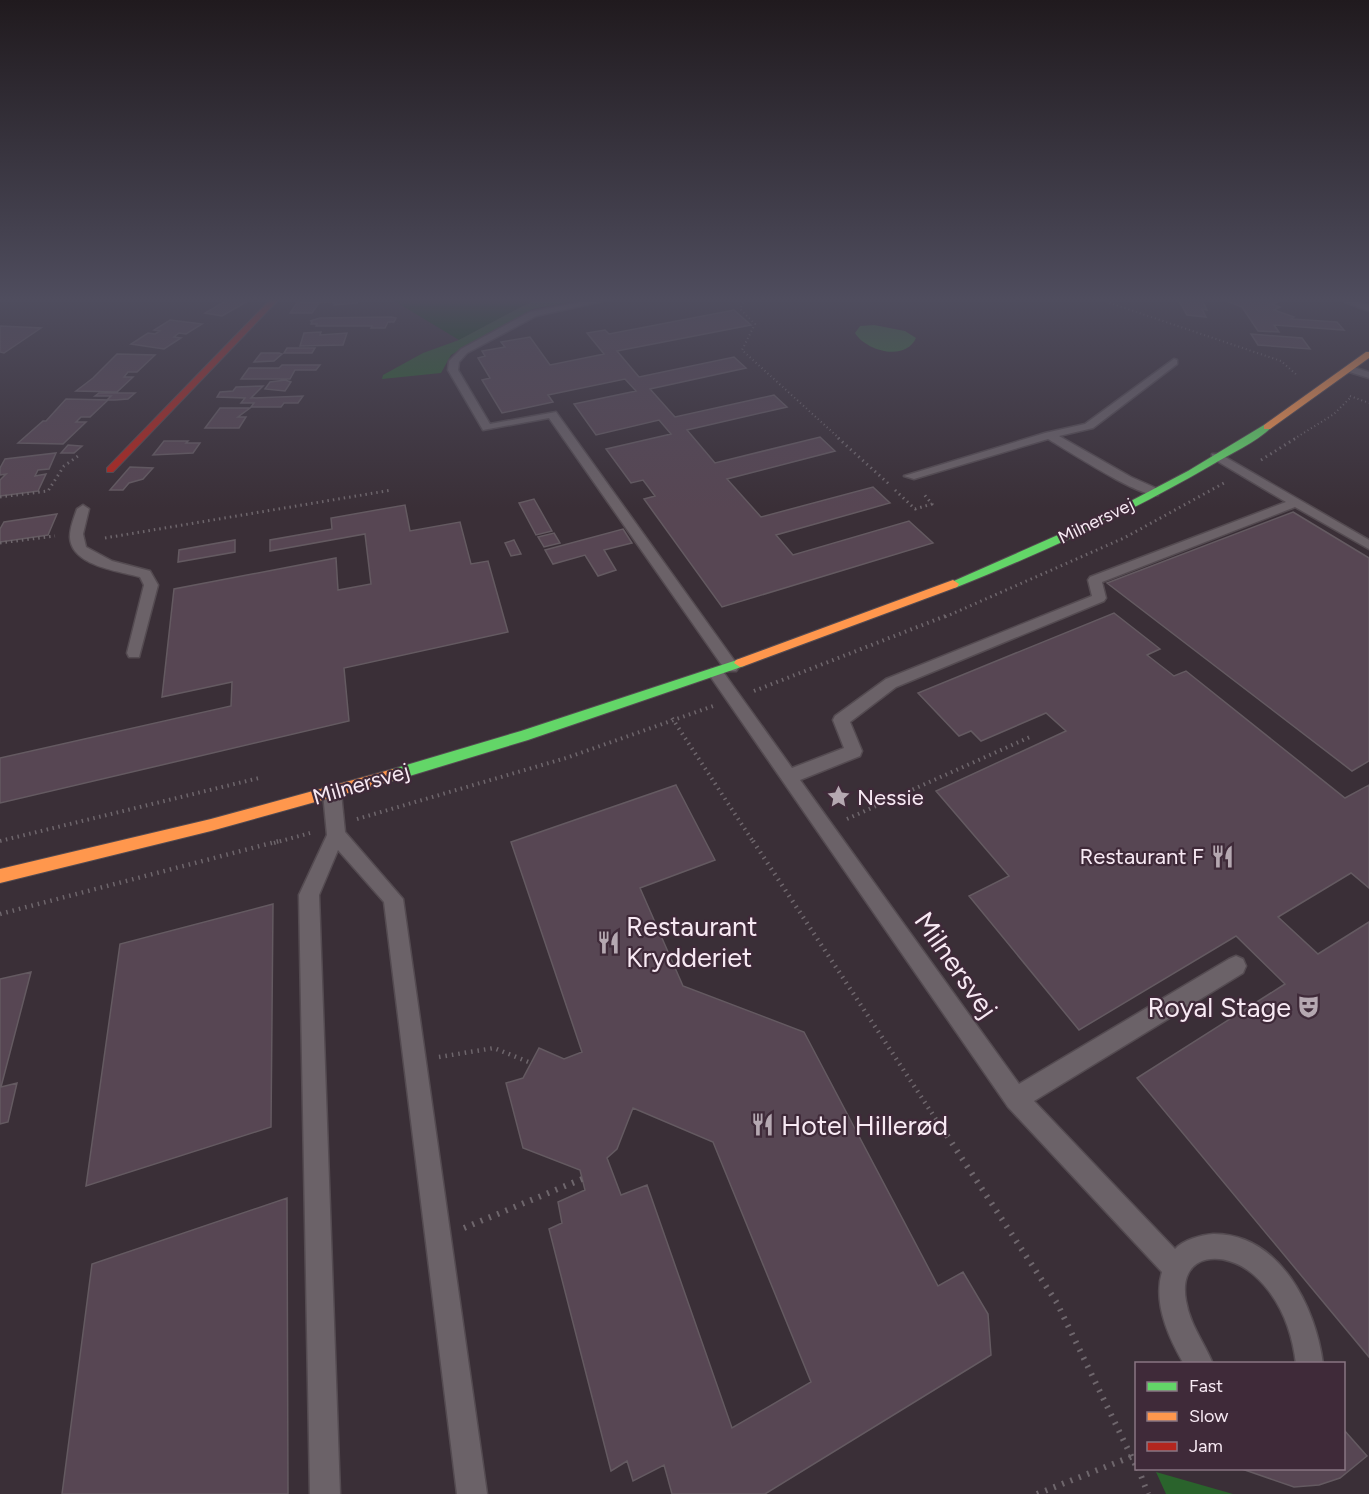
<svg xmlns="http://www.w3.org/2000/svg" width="1369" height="1494" font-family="Figtree,sans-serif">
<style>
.green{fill:#0b4613}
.forest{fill:#2a632c}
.water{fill:#39763b}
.building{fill:#574653;stroke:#645a61;stroke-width:1.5;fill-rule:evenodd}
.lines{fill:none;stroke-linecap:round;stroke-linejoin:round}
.lane-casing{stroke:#544b51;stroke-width:3}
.fast-casing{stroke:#544b51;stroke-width:2}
.slow-casing{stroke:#544b51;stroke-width:2}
.jam-casing{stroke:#544b51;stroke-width:2}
.path-far4{stroke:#6e666c;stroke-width:2;stroke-dasharray:1 3;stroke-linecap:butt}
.path-far3{stroke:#6e666c;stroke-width:3;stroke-dasharray:1.5 4;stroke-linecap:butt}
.path-far2{stroke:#6e666c;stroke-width:4;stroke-dasharray:1.5 4.5;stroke-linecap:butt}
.path-far1{stroke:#6e666c;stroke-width:4.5;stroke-dasharray:1.5 5;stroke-linecap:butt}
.path{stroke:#6e666c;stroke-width:6;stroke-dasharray:2 7;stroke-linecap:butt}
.lane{fill:#6b6268;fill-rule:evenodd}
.fast{fill:#63d668;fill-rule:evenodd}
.slow{fill:#ff974d;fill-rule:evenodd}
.jam{fill:#b3261e;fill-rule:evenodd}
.labels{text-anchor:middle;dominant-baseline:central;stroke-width:4.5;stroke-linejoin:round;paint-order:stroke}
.far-street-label{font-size:18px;fill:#f7e9f3;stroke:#3f2a39}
.street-label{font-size:22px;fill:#f7e9f3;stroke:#3f2a39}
.poi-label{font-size:22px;fill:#f7e9f3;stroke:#3f2a39;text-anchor:start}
.near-poi-label{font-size:27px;fill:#f7e9f3;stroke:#3f2a39;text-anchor:start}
.near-street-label{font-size:27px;fill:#f7e9f3;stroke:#3f2a39}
</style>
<rect width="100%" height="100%" fill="#3a2f37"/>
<path class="green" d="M391,299H536L459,340Z"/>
<path class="forest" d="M536,299H586L533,309L451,355L441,373L382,379L383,375L423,353L459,340Z
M1156,1472L1233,1494H1166Z"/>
<path class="water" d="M874,325L905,331L916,338C905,362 866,351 855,333L860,326Z"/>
<path class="building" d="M229,299L248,301L222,316L205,313Z
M305,299H359L357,303L334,305L335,302H303Z
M1178,299H1201L1207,310L1202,309L1206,317L1187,315Z
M1221,299H1286L1272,304L1280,307L1274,310L1294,317L1291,319L1337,322L1344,330L1274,325L1279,332L1258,331L1242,307Z
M297,303H319L312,313H290Z
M734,310L751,325L617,351L639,377L734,357L746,368L650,389L675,417L774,395L787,407L687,430L715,463L820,437L835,451L727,479L761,517L873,487L890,503L776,535L793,555L909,521L933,543L722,607L644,499L655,496L643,480L631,483L606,449L671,434L659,420L596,435L574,404L636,391L625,379L548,395L553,402L502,413L482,380L490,378L478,358L485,356L482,351L505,347L501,342L530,337L550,365L604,354L587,333L605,330L609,334Z
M391,317L396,318L394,322H388L385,328H371L372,326H316L317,324H311L312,321H310L320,318Z
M170,320L202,324L186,334L179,333L174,337L181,338L164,349L131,344L148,333L155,334L160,331L154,330Z
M0,326L41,328L4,353L0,352Z
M321,332L320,335L347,333L343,345L300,346L304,333Z
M1251,334L1302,338L1310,349L1258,345Z
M287,348H315L312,353H284Z
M261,353H279L282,354L274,361L254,362Z
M117,354L155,355L137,372H128L124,377H133L117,392L76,391L93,378Z
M282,365H320L316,370H295L290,379H241L249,368H279Z
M285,380L291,382L285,391L265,389L270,382Z
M263,386L251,398L303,396L298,403H284L281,407H251L254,403H241L245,398L217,397L220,392L233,391L236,387Z
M99,393H135L128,399L115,400H107L111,396H95Z
M66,399L108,400L90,417H81L76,422H86L63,444L18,443L43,421H46Z
M220,408H250L238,417H246L239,428H205Z
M164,441H188L186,443H200L193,453L153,455Z
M68,445L82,446L74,453H61Z
M56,453L49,469L38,470L35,476L46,474L38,491L0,496V480L6,474L0,475V468L5,459Z
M130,467L153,468L143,479L129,483L123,490H110Z
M534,499L552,531L536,535L519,503Z
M405,505L410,531L460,522L471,564L488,561L508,632L344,668L349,721L0,803V758L231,706L232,682L162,697L174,589L336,558L338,590L371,584L365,534L270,551V540L332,529L331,518Z
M1293,512L1369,558V761L1352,771L1107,583Z
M57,514L48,535L0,542V529L4,522Z
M623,529L632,543L604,550L616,570L598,576L585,555L553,564L545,550Z
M554,533L560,543L544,547L538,537Z
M235,540V552L178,562L179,550Z
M514,540L521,554L511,556L505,543Z
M1114,613L1160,649L1147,655L1174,676L1186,671L1345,798L1369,785V888L1351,873L1278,917L1318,954L1369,922V1357L1137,1078L1285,984L1236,936L1079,1030L969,896L1009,876L936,791L1066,731L1046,713L981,741L971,731L959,736L918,693Z
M676,785L715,860L640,888L683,986L804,1032L938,1286L963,1272L988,1314L991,1355L765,1494H672L664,1465L633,1481L627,1461L611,1471L549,1229L562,1223L558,1202L585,1190L580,1170L523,1148L506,1083L523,1078L539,1048L564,1059L582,1052L511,842ZM633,1108L713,1142L811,1382L732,1428L647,1185L621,1195L607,1158L617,1149Z
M273,904L271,1127L86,1186L120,944Z
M31,972L1,1087L17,1083L8,1122L0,1124V979Z
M287,1198L288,1494H62L92,1264Z
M1344,1430L1367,1456L1340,1478L1319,1485L1294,1487L1239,1468H1344Z"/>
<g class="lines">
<defs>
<path id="lane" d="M596,299H612L536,316L467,353L459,362L458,370L490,424L556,412L736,663L739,667L736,671H726L549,418L483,430L448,370L449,361L461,349L530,312Z
M1337,299H1349L1369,305V311Z
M1174,359L1177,360V364L1093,428L1059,436L1131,477L1158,489V495C1140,498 1067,450 1048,439L914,479L904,476L1045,433L1085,424Z
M1350,366L1369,372V378L1346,371L1345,369Z
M1212,454H1220L1369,540V549L1295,507L1102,582L1106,598L1104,601L896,687L850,722L862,751L860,756L800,780L1019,1084L1229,959L1236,956L1243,959L1246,966L1243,973L1034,1101L1175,1249C1183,1240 1201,1235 1213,1234C1279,1233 1316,1307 1323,1364H1296C1292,1330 1280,1298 1254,1275C1225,1249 1177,1252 1186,1301C1190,1325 1204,1342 1213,1364H1184C1168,1337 1153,1302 1162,1272L1008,1107L708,673L711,669H721L792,768L844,748L833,720L835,716L886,679L1092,596L1088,580L1090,577L1286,502L1212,458Z
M83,505L89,509L83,534L86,547L112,561L150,571L158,585L139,657H129L127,653L144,585L140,577C119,571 71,566 70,537C70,527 74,518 77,509Z
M332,786L338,788L341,793L345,832L403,899L487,1494H457L384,902L338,850L319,895L340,1494H310L299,895L327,835L323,793L326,788Z"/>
<path id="fast" d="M1264,425L1272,427C1255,443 1230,454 1210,466C1129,513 1044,552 957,587L953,588L947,584L1110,512L1188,471Z
M740,659L746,663L744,666L528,740L393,781L388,779L386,775L388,771L393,769L521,731Z"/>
<path id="slow" d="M1366,352H1369V358L1270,429H1264V425Z
M953,580L959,584L957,587L744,666L740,667L734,663L736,660Z
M393,769L398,771L400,775L398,779L211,831L0,883V869L211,819Z"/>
<path id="jam" d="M271,299H279L113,472H107V468Z"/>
</defs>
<use href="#lane" class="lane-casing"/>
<use href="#fast" class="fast-casing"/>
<use href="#slow" class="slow-casing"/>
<use href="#jam" class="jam-casing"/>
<path class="path-far4" d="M745,299L740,309L755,324L742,350L840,439
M1098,299L1281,361L1298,376
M1350,396L1369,403
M1294,439L1334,414L1350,398"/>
<path class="path-far3" d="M838,438L890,485
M1261,460L1296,438
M895,490L915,509L932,504L923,493
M0,497L48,491L64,466L78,456
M105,538L392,490
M0,543L55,536
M945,617L1124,538L1224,483"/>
<path class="path-far2" d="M754,691L948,615
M672,718L754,843
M357,819L566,758L713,706
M847,819L1030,737
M0,841L259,778
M274,843L310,833"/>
<path class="path-far1" d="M753,841L943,1130
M0,914L279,841
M439,1057L494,1048L531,1063"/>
<path class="path" d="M942,1128L1057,1303L1136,1466
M464,1228L582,1179
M1138,1468L1148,1494
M1037,1494L1133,1456"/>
<use href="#lane" class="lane"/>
<use href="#fast" class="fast"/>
<use href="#slow" class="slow"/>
<use href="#jam" class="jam"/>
</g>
<linearGradient id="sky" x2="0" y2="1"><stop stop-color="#201a1e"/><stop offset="0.59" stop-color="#4f4d5e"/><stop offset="1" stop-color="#4f4d5e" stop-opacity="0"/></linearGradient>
<rect width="1369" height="508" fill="url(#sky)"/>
<defs>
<symbol id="sight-bare" viewBox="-9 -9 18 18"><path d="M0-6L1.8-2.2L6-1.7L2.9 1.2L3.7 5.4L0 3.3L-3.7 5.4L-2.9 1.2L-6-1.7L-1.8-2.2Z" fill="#b5a8b1" stroke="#3f2a39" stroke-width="2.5" paint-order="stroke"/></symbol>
<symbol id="restaurant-bare" viewBox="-9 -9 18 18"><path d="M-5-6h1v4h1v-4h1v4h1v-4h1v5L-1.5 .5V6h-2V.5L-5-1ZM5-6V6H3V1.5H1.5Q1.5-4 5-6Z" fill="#b5a8b1" stroke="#3f2a39" stroke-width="2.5" paint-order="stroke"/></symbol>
<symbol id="theatre-bare" viewBox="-9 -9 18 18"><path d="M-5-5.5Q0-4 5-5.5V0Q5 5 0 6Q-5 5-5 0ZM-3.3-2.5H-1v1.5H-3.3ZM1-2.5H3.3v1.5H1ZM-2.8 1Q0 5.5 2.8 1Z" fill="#b5a8b1" stroke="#3f2a39" stroke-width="2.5" paint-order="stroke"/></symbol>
</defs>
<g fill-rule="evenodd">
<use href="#sight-bare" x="822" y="780" width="33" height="33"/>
<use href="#restaurant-bare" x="1206" y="840" width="33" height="33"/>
<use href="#restaurant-bare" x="592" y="926" width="33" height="33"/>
<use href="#theatre-bare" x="1292" y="990" width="33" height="33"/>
<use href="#restaurant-bare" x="746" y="1108" width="33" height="33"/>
</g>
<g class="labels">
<g class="far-street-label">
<text transform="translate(1096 521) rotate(-26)">Milnersvej</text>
</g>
<g class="street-label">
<text transform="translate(361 784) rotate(-16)">Milnersvej</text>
</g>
<g class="poi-label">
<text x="857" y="797">Nessie</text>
<text x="1204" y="856" text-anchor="end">Restaurant F</text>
</g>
<g class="near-poi-label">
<text x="626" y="926">Restaurant<tspan x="626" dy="31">Krydderiet</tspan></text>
<text x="1291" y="1007" text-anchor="end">Royal Stage</text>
<text x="781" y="1125">Hotel Hillerød</text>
</g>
<g class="near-street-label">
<text transform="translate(956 965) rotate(55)">Milnersvej</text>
</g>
</g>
<rect x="1135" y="1362" width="210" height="108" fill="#3f2a39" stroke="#897683" stroke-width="1.5"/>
<rect x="1147" y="1382" width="30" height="9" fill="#63d668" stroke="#897683" stroke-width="1.5"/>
<text x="1189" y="1392" font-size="18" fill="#f7e9f3">Fast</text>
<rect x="1147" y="1412" width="30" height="9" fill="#ff974d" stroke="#897683" stroke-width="1.5"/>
<text x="1189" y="1422" font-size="18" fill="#f7e9f3">Slow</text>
<rect x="1147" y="1442" width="30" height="9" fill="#b3261e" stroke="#897683" stroke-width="1.5"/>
<text x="1189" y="1452" font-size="18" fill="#f7e9f3">Jam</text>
</svg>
